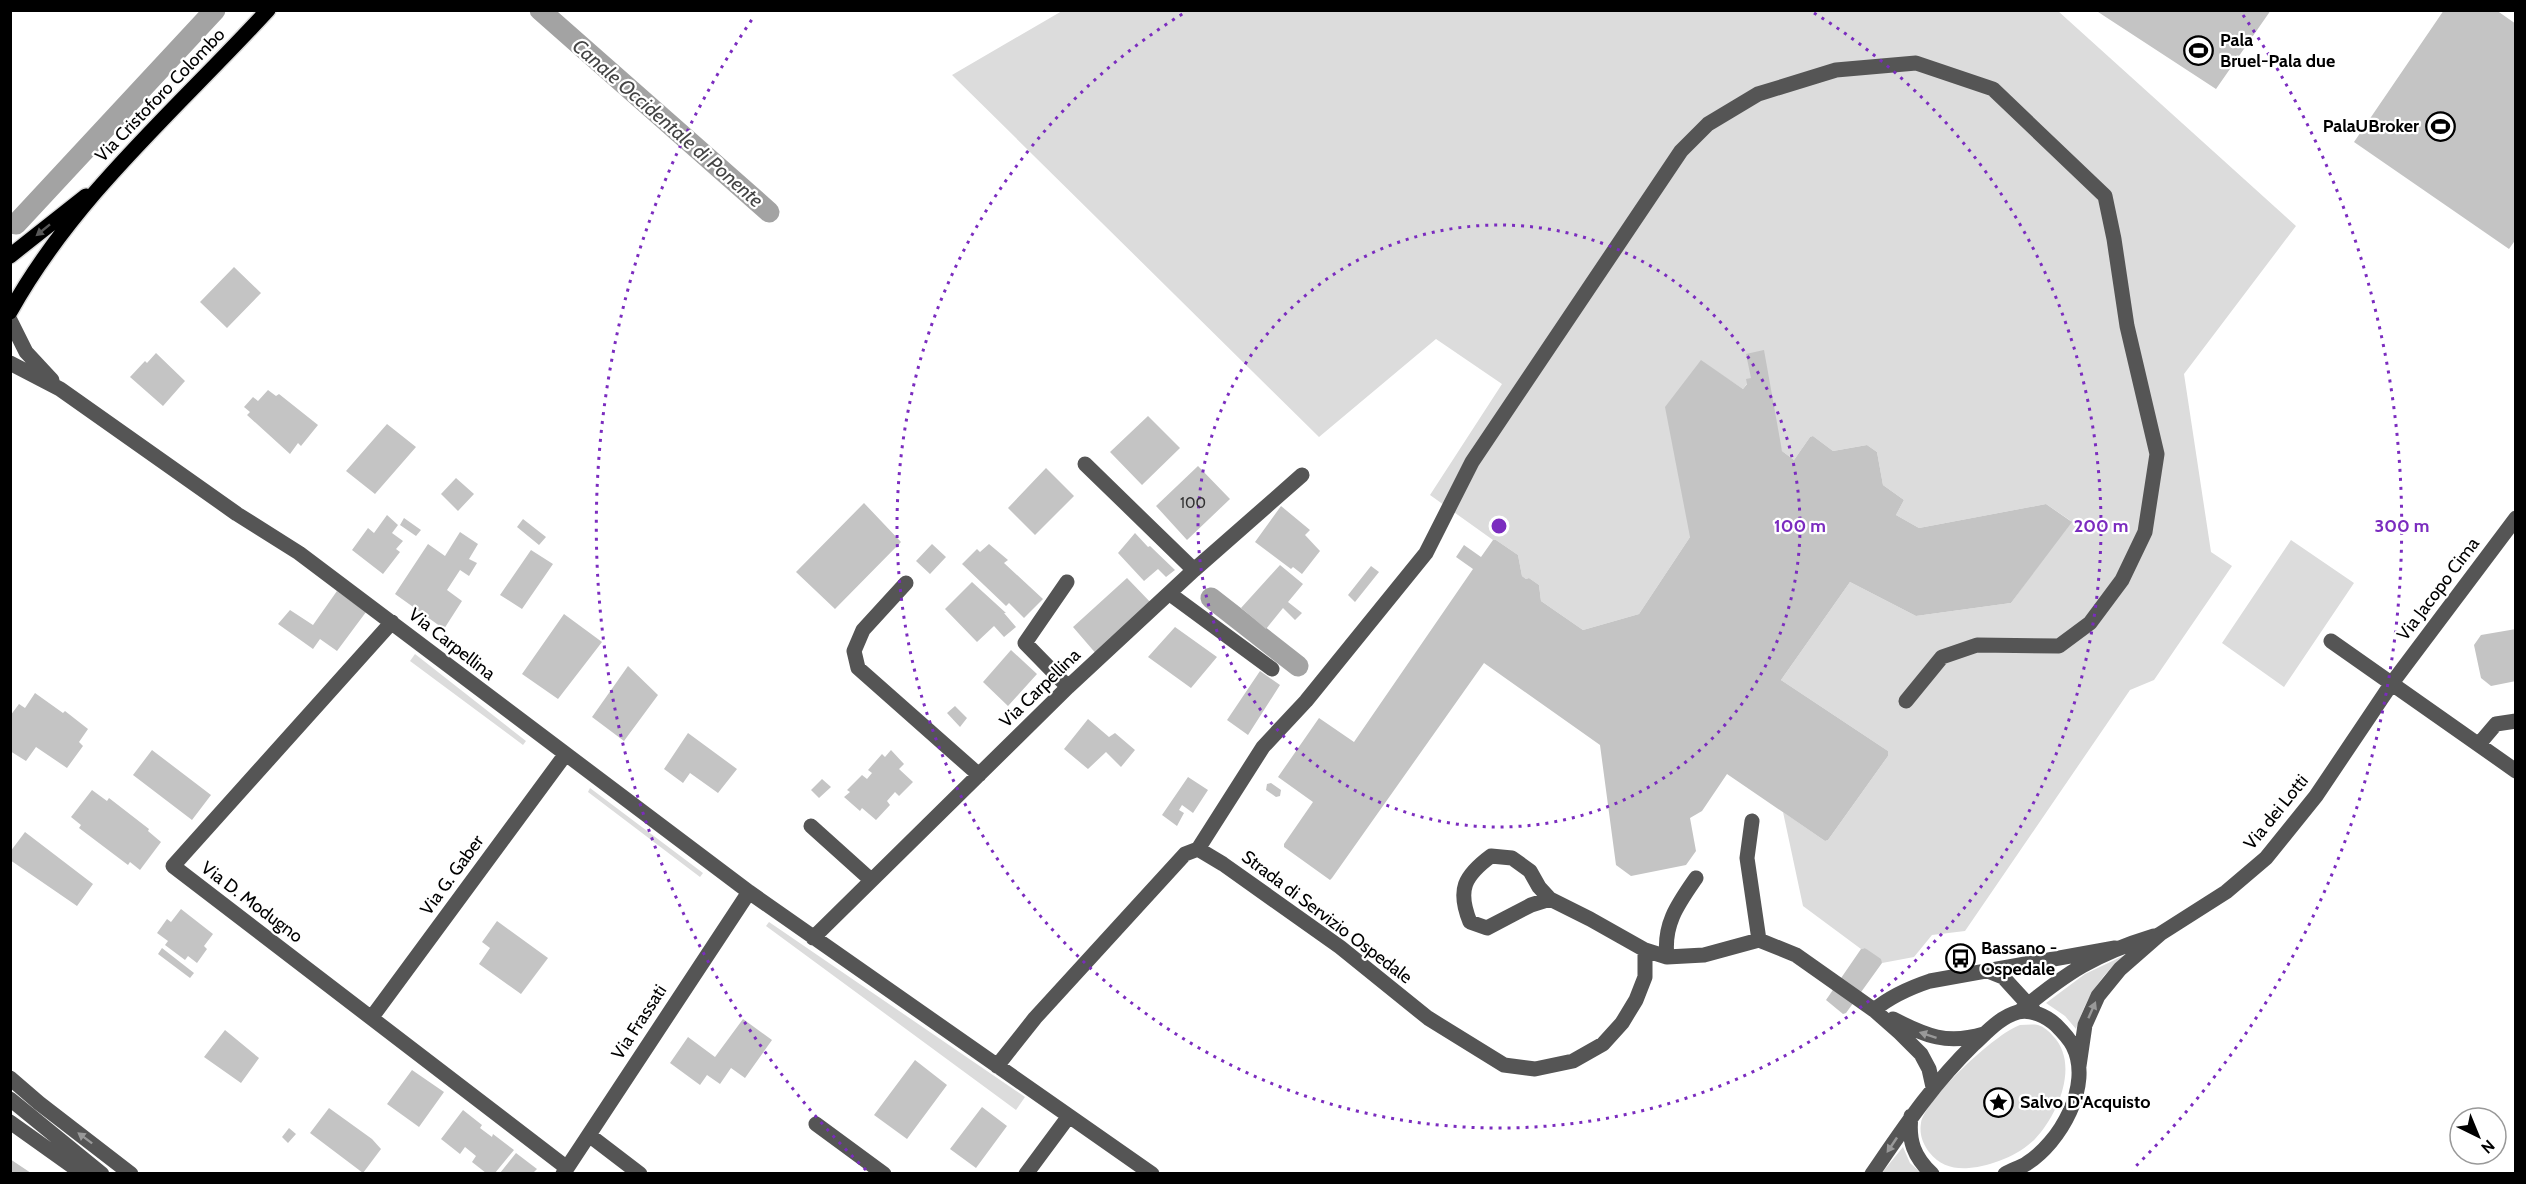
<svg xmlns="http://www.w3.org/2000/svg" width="2526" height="1184" font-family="Cabin,sans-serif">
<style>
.green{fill:#dcdcdc}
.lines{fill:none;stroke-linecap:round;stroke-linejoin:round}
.canal{stroke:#a3a3a3;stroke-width:21}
.building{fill:#c4c4c4}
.major-casing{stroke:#dbdbdb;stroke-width:18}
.minor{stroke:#555;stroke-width:15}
.major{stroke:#000;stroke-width:15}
.oneway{fill:#595959}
.oneway2{fill:#999}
.ring{fill:none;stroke:#7b2cbf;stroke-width:3;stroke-dasharray:3 6}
.labels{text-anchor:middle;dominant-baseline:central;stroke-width:4.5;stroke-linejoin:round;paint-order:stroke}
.number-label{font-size:15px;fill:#313131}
.poi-label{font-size:18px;font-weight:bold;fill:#000;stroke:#fff;text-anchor:start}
.street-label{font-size:18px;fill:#000;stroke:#fff}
.water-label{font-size:20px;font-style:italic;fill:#444;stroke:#fff}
.centre{fill:#7b2cbf;stroke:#fff;stroke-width:3}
.ring-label{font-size:18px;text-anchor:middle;font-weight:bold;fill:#7b2cbf;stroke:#fff;stroke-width:4.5;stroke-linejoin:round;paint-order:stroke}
</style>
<rect width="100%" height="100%" fill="#fff"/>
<path class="green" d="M1062,11H2058L2296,226L2184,374L2211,552L2232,566L2154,680L2130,690L1965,931L1932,935L1914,957L1882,963L1865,948L1861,949L1803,906L1783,812L1825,841L1828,840L1888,756V751L1781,680L1850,582L1916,616L2011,603L2071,521L2046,504L1919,528L1896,515L1904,500L1883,485L1877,452L1867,445L1833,451L1813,436L1810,437L1794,460L1782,451L1751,378L1743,389L1701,361L1690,537L1639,614L1583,630L1541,601L1539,585L1529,578L1526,579L1522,576L1518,555L1496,540H1493L1430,495L1502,384L1436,339L1319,437L952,75Z
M2291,540L2354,583L2284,687L2222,643Z
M415,654L526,741L523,745L410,661Z
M590,788L703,873L700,877L588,792Z
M769,922L1025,1097L1016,1110L766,926Z
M2125,955C2100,976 2086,998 2076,1029L2065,1016L2046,1003L2085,974Z
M2020,1025C2026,1025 2032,1024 2038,1025C2044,1027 2049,1031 2053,1036C2080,1064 2058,1115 2035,1139C2019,1155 1992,1166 1969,1168C1953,1169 1940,1166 1929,1152C1923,1144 1919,1134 1921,1123C1926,1098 1996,1033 2020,1025Z
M1903,1147L1910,1163L1921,1173L1881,1174Z"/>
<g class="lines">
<path class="canal" d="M540,10L769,212
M16,224L215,10
M1211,598L1298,666"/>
</g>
<path class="building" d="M2095,10H2271L2216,89Z
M2444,10H2496L2516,24V239L2509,249L2354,142Z
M234,267L261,293L227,328L200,302Z
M1764,350L1782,451L1794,460L1810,437L1813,436L1833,451L1867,445L1877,452L1883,485L1904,500L1896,515L1919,528L2046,504L2072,522L2011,603L1916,616L1850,582L1781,680L1888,751V756L1828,840L1825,841L1727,774L1702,811L1690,818L1696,851L1686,865L1631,876L1616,865L1600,745L1484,663L1332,878L1330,880L1284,847V844L1313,802L1278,777L1319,718L1354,742L1473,569L1456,557L1464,545L1481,557L1493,540H1496L1518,555L1522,576L1526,579L1529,578L1539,585L1541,601L1583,630L1639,614L1690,537L1665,407L1701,360L1743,389L1747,384L1746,379L1751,378L1746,354Z
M156,353L185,381L163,406L130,377L145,361L147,363Z
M268,390L276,396L279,394L318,425L301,446L298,443L290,454L247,415L250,412L244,407L253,397L258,401Z
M1148,416L1180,448L1142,485L1110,452Z
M387,424L416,447L375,494L346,471Z
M1198,466L1230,499L1187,540L1156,506Z
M1046,468L1074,496L1035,535L1008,508Z
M456,478L474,494L458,511L441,494Z
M864,503L901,542L835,609L796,572Z
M1281,506L1310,530L1305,535L1320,551L1302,574L1293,567L1291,569L1255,542Z
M387,515L398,525L392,533L403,541L396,549L400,552L383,574L352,550L368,528L374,533Z
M404,518L421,530L416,536L400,525Z
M523,519L546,537L539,545L517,527Z
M460,532L478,544L469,559L477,563L469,576L460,570L447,590L462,601L444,629L395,594L428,544L445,556Z
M1135,533L1148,547L1150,546L1175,570L1166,577L1158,569L1144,581L1118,553Z
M932,544L946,557L930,574L916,561Z
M989,544L1008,560L1004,563L1043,599L1024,618L1009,603L1006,606L962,564L977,549L980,552Z
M531,550L553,564L522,609L500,595Z
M1280,565L1303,584L1288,602L1302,613L1295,620L1283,608L1266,629L1241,608Z
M1371,566L1379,572L1355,602L1348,595Z
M1127,578L1153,605L1098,656L1073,627Z
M972,582L1006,613H1004L1016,627L1004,637L994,626L977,642L945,609Z
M337,591L366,612L337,651L320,639L313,649L278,624L290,610L313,625Z
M564,614L602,642L558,699L522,674Z
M1175,627L1217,657L1191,688L1148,657Z
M2516,629V681L2491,686L2481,678L2474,645L2481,635Z
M1011,650L1037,674L1008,706L983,682Z
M628,666L658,695L624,741L592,717Z
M1260,671L1280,685L1248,735L1227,720Z
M35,693L63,713L65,711L88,729L79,742L83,746L67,768L36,747L26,761L10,751V716L19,704L25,708Z
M955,706L967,718L960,727L947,713Z
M1088,719L1109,737L1115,733L1135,750L1121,767L1106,752L1088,769L1064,749Z
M688,733L737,769L718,793L690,773L683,783L664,769Z
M152,750L211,795L192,820L133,775Z
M891,750L904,764L899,769L913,782L899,796L895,792L887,801L890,805L876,820L862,808L860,811L844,797L850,792L847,790L862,775L867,779L872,773L868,770L882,754L885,757Z
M1188,777L1208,790L1193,813L1182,805L1179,810L1184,813L1177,826L1162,815Z
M822,779L831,787L819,798L811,790Z
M1271,783L1281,790L1280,796L1276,797L1266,790L1267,784Z
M92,790L107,801L109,798L149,829L148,831L161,842L140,870L130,862L128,865L79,828L81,825L71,817Z
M25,832L93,884L77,906L10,860V852Z
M181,909L213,934L204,946L207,949L197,963L188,956L185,960L165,945L168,941L157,933L167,919L171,922Z
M497,921L548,958L521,994L479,964L490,948L482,942Z
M162,948L194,973L190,978L158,954Z
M1865,948L1881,959L1882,963L1846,1013L1843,1014L1826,1000L1861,949Z
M743,1019L772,1040L745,1078L731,1068L720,1084L707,1075L700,1085L670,1063L688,1037L715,1057Z
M225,1030L259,1058L241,1083L204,1057Z
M915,1060L947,1085L907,1139L874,1115Z
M412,1070L444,1092L419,1127L387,1104Z
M982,1107L1007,1126L976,1168L950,1149Z
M329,1108L372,1139L381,1149L363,1173L310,1133Z
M463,1110L482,1125L480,1128L492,1137L493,1134L514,1150L495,1173H486L472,1162L476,1156L465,1147L460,1154L441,1139Z
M289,1128L296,1134L288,1143L282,1137Z
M516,1153L537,1169L533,1173H500Z
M10,1159L31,1173H10Z"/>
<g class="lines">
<defs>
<path id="major" d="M10,256L86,196
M10,312C74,196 179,107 268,10"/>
</defs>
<use href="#major" class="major-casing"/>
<path class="minor" d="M10,320L26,352L52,380
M10,363L60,389L237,514L299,553L749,892L1152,1174
M1085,464L1194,570
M1067,582L1025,643L1068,687
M906,583L863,630L854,651L858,668L979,775
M1170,594L1272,669
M392,622L173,866L567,1168
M2331,641L2516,771
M2479,744L2496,724L2516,721
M1752,821L1747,858L1759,940
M811,826L871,880
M1198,849L1263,747L1306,701L1426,553L1472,462L1681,151L1708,124L1758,94L1836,70L1916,63L1993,89L2105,196L2114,239L2127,326L2157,454L2145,532L2122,580L2090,623L2059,646L1977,645L1942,657L1906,701
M1550,899L1531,905L1487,928L1470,922C1457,890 1464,876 1491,856L1512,858L1530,871L1539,887L1550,899L1590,919L1645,950L1667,957L1704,955L1759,940L1796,955L1874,1010L1900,1033L1921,1054L1929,1069L1933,1087
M813,938L1068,687L1194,570L1302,475
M1667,957C1663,924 1678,904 1696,878
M1988,971L2003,977L2034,1011
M1874,1010C1891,996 1909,988 1930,981L2115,948
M2019,1012C2067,972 2095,954 2154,936
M372,1017L565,755
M1893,1019C1926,1036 1947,1045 1984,1034
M997,1066L1035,1018L1185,854L1198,849L1223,864L1340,947L1428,1018L1504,1065L1535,1069L1573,1061L1603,1044L1622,1023L1636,1000L1645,977V950
M2079,1066L2085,1025L2098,996L2120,969L2160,934L2226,892L2266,858L2316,796L2392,683L2516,518
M10,1078L39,1103L131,1174
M10,1099L102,1174
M1911,1116C1908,1141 1914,1157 1932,1174
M10,1122L83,1174
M816,1124L884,1174
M589,1135L640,1174
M563,1174L749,892
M1026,1174L1069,1116
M1872,1174C1905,1126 1932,1085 1974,1044C1987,1032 2000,1017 2018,1012C2031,1009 2046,1016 2056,1025C2062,1031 2069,1038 2073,1046C2093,1085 2060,1143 2026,1164C2019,1168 2012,1170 2005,1174"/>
<use href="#major" class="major"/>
</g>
<defs><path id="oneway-solid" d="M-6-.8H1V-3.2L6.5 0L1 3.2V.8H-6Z" transform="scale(1.5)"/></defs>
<use class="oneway" href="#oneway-solid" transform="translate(43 230) rotate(141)"/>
<g class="oneway2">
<use href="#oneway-solid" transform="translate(2092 1010) rotate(-66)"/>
<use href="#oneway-solid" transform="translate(1928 1035) rotate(-162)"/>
<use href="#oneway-solid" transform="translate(85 1138) rotate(-143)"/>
<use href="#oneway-solid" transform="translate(1892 1145) rotate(124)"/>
</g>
<g class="ring">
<circle cx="1499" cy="526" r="301"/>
<path d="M1814 13A602 602 0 1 1 1184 13"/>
<path d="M866 1170A903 903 0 0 1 755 15M2243 15A903 903 0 0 1 2132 1170"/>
</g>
<defs>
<symbol id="stadium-ring" viewBox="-11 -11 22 22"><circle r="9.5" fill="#fff" stroke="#000" stroke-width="1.5"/><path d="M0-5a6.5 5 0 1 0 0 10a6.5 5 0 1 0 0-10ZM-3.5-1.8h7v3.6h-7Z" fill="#000"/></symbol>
<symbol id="bus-ring" viewBox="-11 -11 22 22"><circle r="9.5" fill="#fff" stroke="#000" stroke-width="1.5"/><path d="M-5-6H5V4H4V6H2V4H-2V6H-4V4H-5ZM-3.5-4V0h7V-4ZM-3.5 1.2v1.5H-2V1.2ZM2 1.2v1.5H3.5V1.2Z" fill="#000"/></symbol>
<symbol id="sight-ring" viewBox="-11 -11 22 22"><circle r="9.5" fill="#fff" stroke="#000" stroke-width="1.5"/><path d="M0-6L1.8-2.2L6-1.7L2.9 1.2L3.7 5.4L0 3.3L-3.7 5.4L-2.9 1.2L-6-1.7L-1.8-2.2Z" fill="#000"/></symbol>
</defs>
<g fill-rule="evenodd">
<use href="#stadium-ring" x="2182" y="34" width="33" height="33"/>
<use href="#stadium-ring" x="2424" y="110" width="33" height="33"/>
<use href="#bus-ring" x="1944" y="942" width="33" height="33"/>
<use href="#sight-ring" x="1982" y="1086" width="33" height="33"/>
</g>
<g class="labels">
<g class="number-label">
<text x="1193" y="503">100</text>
</g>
<g class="poi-label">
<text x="2220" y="40">Pala<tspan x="2220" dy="21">Bruel-Pala due</tspan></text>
<text x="2419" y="126" text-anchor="end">PalaUBroker</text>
<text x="1981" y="948">Bassano -<tspan x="1981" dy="21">Ospedale</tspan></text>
<text x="2020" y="1102">Salvo D'Acquisto</text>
</g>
<g class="street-label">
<text transform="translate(160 95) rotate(-46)">Via Cristoforo Colombo</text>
<text transform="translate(2438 589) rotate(-53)">Via Jacopo Cima</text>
<text transform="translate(452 644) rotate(38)">Via Carpellina</text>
<text transform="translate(1040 688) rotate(-44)">Via Carpellina</text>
<text transform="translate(2276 812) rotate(-51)">Via dei Lotti</text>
<text transform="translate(452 875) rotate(-54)">Via G. Gaber</text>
<text transform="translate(252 902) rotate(37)">Via D. Modugno</text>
<text transform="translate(1327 917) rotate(37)">Strada di Servizio Ospedale</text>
<text transform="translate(639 1022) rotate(-57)">Via Frassati</text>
</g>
<g class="water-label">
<text transform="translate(668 123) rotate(41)">Canale Occidentale di Ponente</text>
</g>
</g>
<circle cx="1499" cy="526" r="9" class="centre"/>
<g class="ring-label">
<text x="1800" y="532">100 m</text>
<text x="2101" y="532">200 m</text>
<text x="2402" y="532">300 m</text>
</g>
<rect width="2526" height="1184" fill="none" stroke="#000000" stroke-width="24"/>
<g transform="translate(2478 1136) rotate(137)"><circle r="28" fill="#ffffff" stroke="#999999" stroke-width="1.5"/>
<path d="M0-4.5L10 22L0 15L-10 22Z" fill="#000000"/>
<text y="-9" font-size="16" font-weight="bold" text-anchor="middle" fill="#000000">N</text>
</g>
</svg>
